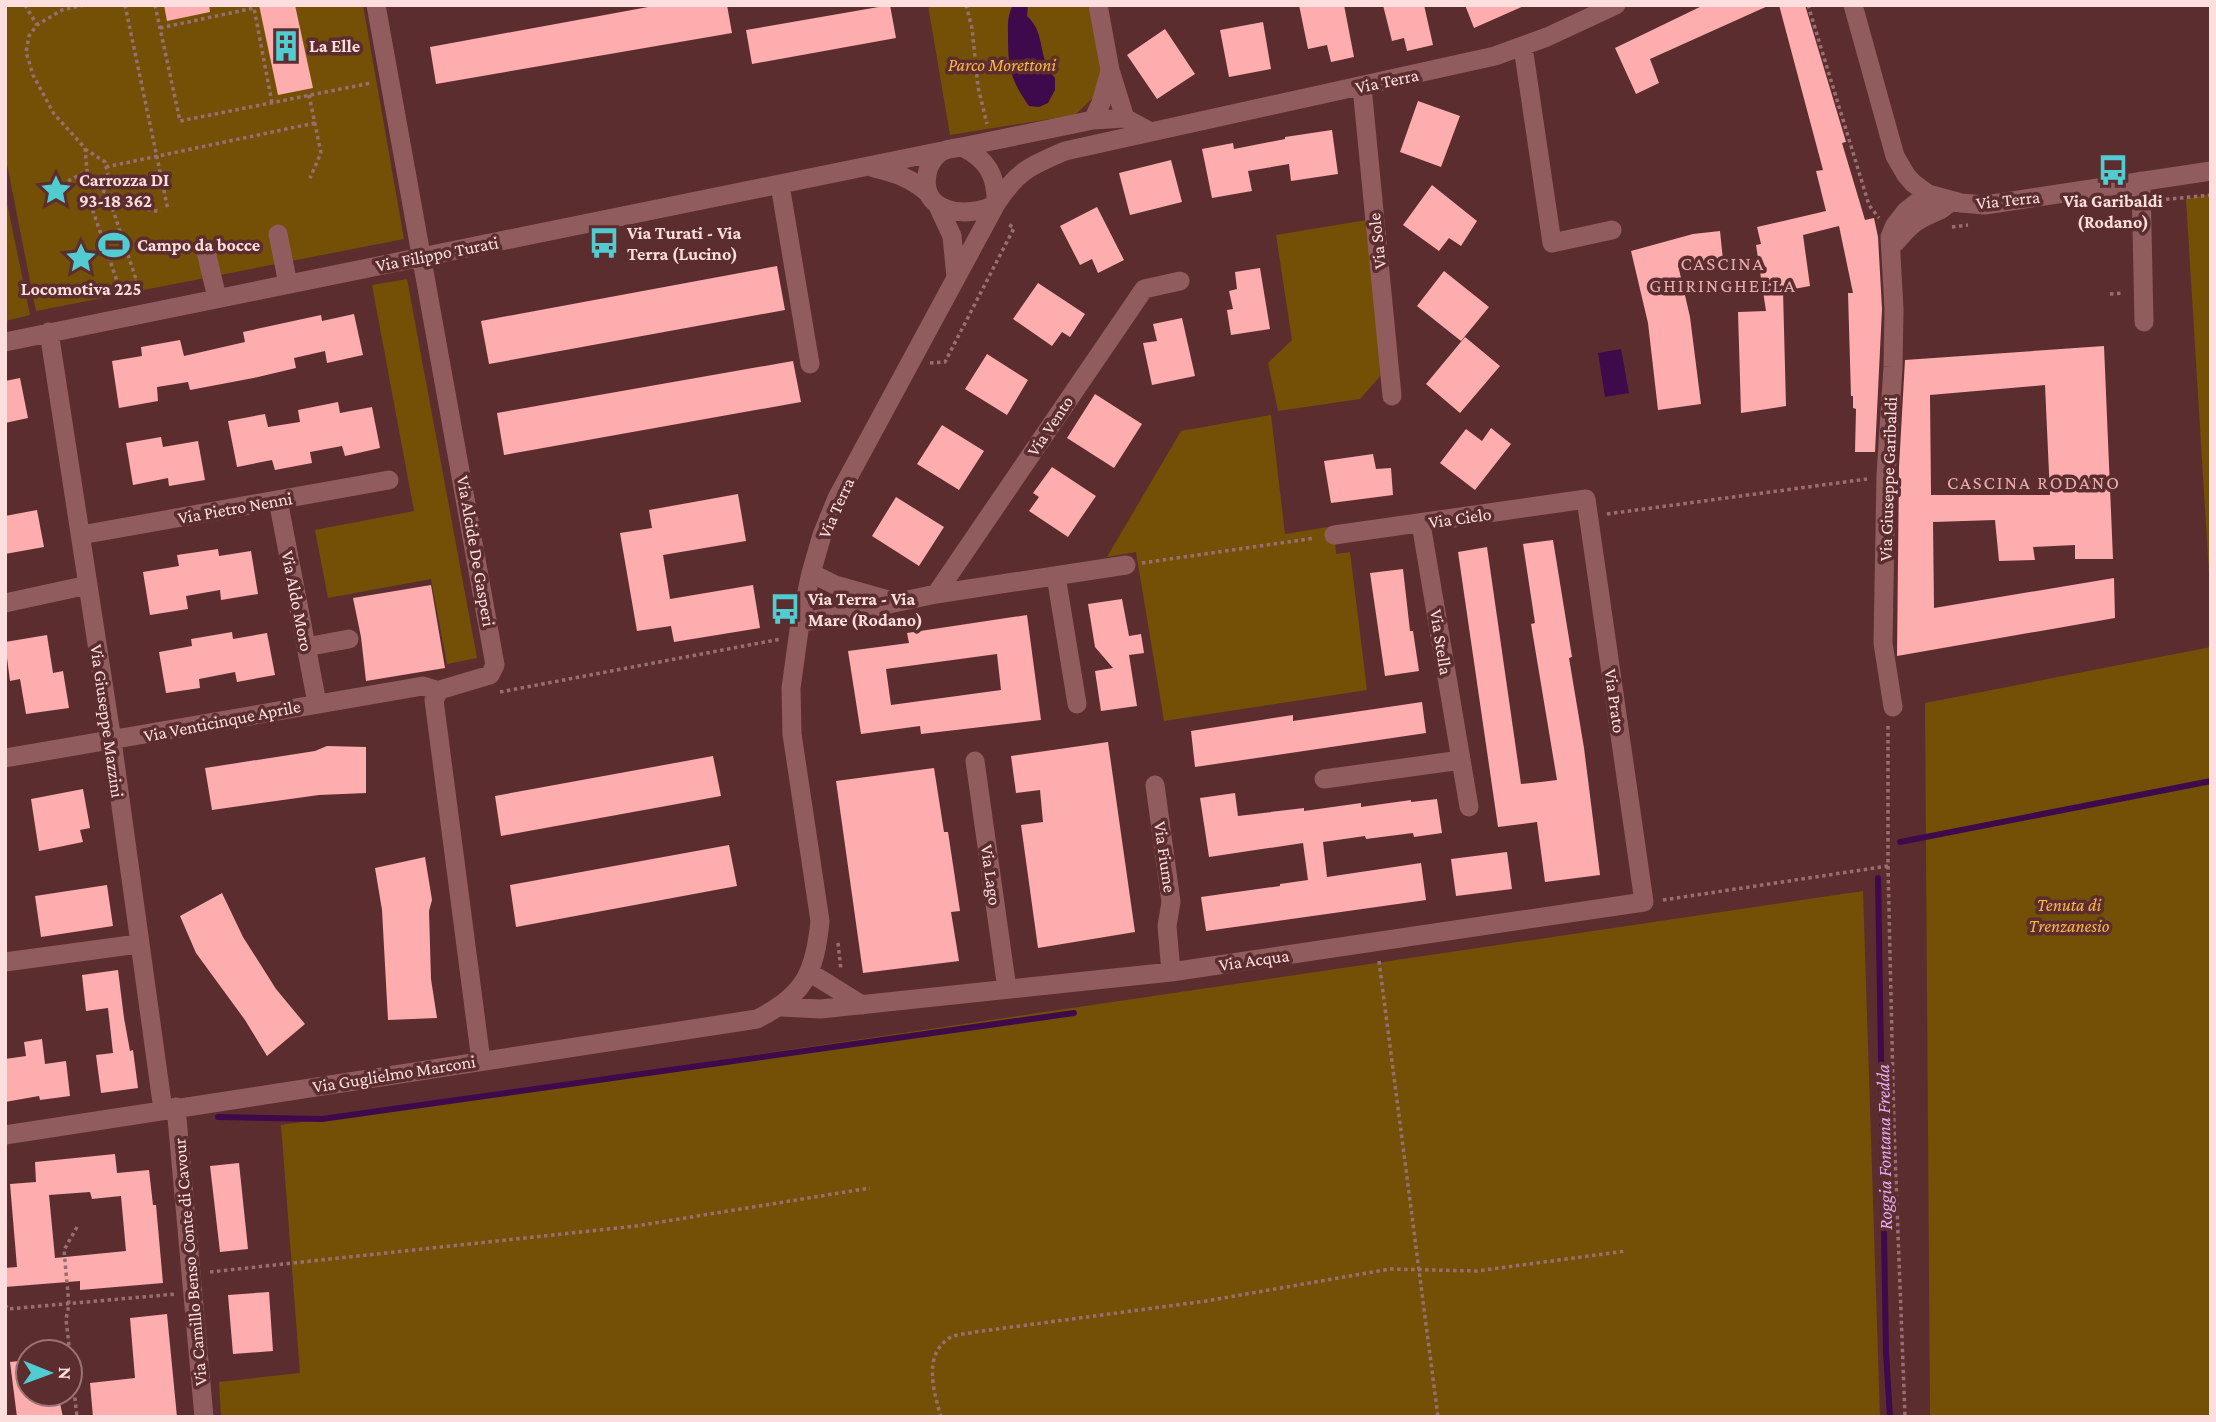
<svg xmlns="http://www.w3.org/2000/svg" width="2216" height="1422" font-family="'Crimson Pro',serif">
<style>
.green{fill:#735006}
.water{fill:#3f0a4c}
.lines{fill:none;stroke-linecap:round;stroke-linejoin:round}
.stream{stroke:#3f0a4c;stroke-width:6}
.building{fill:#fdadae;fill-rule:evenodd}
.path{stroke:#986f70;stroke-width:3.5;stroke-dasharray:3.5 3.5;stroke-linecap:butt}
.minor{stroke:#915c5d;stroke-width:19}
.labels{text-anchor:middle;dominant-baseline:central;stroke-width:7;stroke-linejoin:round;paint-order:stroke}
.poi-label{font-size:18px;font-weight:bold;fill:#fddede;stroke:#5c2d2f;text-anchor:start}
.park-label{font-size:18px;font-style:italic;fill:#fab946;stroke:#5c2d2f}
.street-label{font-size:18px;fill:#fddede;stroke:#5c2d2f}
.neighbourhood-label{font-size:19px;letter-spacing:2px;fill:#e8adad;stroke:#5c2d2f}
.water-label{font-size:19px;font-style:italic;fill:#e4abf5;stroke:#5c2d2f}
</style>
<rect width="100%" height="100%" fill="#5c2d2f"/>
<path class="green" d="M5,5H363L404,239L36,311L5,154Z
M928,5H1093L1105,70L1094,97L1075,115L950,135Z
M5,193L30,315L5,321Z
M2211,194V606L2186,199Z
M1367,220L1382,374L1360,399L1278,411L1268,363L1292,340L1276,235Z
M407,279L477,658L447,664L431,579L328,598L315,530L414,511L372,285Z
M1271,415L1285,534L1334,526L1336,554L1350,552L1367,690L1164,721L1136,552L1107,557L1181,431Z
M2211,647V1417H1930L1925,703Z
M1863,891L1880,1417H221L219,1382L300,1373L281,1125Z"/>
<path class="water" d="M1013,5H1028L1027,16C1047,34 1036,56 1055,78V90L1048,103L1039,107L1029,106C1011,80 1008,68 1008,37C1008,24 1007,17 1013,5Z
M1621,349L1629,393L1605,397L1598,353Z"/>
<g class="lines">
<path class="stream" d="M1900,842L2211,781
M1878,878L1886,1352L1890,1417
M218,1117L322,1119L1074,1013"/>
</g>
<path class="building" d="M164,5H209L210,12L167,21Z
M259,5H295L313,88L278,95Z
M659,5H727L732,33L436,84L430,47Z
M890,5L896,38L752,64L746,30Z
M1299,5H1344L1354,57L1331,62L1327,45L1308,49Z
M1383,5H1424L1433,45L1407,51L1404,38L1392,41Z
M1465,5H1526L1474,28Z
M1704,5H1770L1650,59L1659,83L1636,94L1615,48Z
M1779,5H1805L1846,142L1842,143L1865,220L1874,218L1878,237L1882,309L1875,452H1855L1856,409L1853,408V396H1851L1848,293H1853L1839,226L1803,235L1810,286L1783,291L1786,406L1741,413L1738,312L1766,311L1756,245L1761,244L1757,227L1826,211L1816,171L1823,170Z
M1263,22L1271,69L1229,77L1220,30Z
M1165,29L1195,74L1157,99L1127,55Z
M1418,101L1460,116L1441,167L1400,152Z
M1332,130L1338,174L1291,181L1289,164L1248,171L1252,191L1212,198L1202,149L1233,143L1234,149L1285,139V137Z
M1171,160L1182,202L1130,215L1119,173Z
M1432,185L1477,221L1461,246L1449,238L1439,251L1403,225Z
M1097,207L1124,260L1098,273L1092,259L1080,265L1060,226Z
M1720,231L1723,260L1678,265L1690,317L1701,404L1658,410L1648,323L1631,251L1693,234Z
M777,266L785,310L489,364L481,321Z
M1260,268L1270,329L1231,335L1227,310L1233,309L1229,291L1237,289L1235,272Z
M1444,271L1489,307L1461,341L1417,306Z
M1038,283L1085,314L1070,337L1062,332L1052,346L1013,319Z
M354,314L363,355L327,363L325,351L294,358L296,368L258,377L190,390L188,382L157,387L158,401L119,408L112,361L142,356L141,347L180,340L184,356L245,342L243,332L321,315L322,321Z
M1182,318L1195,376L1152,385L1143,343L1157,341L1153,324Z
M1465,337L1500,366L1460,413L1426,384Z
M2104,346L2113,559H2075V545L2033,547L2035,560L1999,561L1995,520L1933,522L1934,608L2114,578L2115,618L1897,656L1899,467L1905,360ZM2045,385L2050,495H1931L1930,395Z
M987,354L1028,380L1007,415L965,389Z
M793,361L801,402L504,455L497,413Z
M20,378L28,418L5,423V381Z
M1095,394L1142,424L1114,468L1067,438Z
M338,402L340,413L372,407L380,448L345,456L342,446L310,452L312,463L275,470L272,460L237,467L228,421L265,414L268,427L300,422L298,410Z
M942,425L984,451L959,490L917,464Z
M1491,428L1511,444L1475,490L1440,463L1466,429L1482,441Z
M161,437L163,447L198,441L205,480L169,486L168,478L133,485L126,443Z
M1373,454L1376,469L1391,468L1393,495L1331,503L1324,461Z
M1052,467L1096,496L1068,537L1029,511L1039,497L1033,493Z
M738,494L746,541L663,555L670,599L753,585L760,628L674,642L671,626L637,631L620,533L652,528L649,510Z
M896,497L944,527L919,566L872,536Z
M37,510L44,547L5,554V516Z
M1553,540L1572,657L1569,658L1584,748L1600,875L1545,882L1537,822L1498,827L1458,552L1487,547L1521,784L1541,782L1557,780L1531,624L1535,623L1523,544Z
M218,549L219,556L251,551L258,594L221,600L220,590L186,596L188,609L150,615L143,572L179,566L177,555Z
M1403,569L1410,631H1413L1419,671L1385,676L1370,573Z
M431,585L445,668L366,681L361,637L353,598Z
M1122,599L1129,636L1141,634L1144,653L1129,655L1137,706L1101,711L1095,671L1113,668L1095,647L1088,604Z
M1027,615L1041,720L921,734L920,726L861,734L848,651L909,643L907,633ZM997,654L1001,690L891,705L886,669Z
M232,632L233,639L267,633L275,675L237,682L235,672L199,679L200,688L166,693L159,652L192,646L191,639Z
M47,635L53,673L63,671L69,708L26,714L20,679L10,681L5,642Z
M1422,702L1426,733L1195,767L1191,731L1293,715V721Z
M1108,742L1135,932L1038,948L1021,825L1043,822L1040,790L1016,793L1011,756Z
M327,746L366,747V793L319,795L212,810L205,768L315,751Z
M713,756L721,796L501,836L495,796Z
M934,768L944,832H948L960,911L951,912L959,961L863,973L836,781Z
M83,789L90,828L80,830L83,842L39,851L31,799Z
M1235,793L1238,816L1304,808V811L1361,803V807L1411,800V802L1437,799L1442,833L1414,837L1413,833L1366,839L1365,836L1323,842L1327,877L1421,863L1426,900L1206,931L1201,897L1280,886V884L1308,880L1303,843L1209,857L1200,798Z
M729,845L737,886L516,927L510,885Z
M1507,852L1512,889L1456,896L1451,859Z
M425,857L432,900L429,911L431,979L437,1018L388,1020L382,910L375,868Z
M107,885L113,926L41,937L35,896Z
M222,893L243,937L276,989L305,1024L267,1056L245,1020L196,953L180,916Z
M118,970L124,1018L130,1051L133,1050L138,1088L101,1093L96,1055L113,1053L108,1008L86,1011L82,975Z
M42,1039L45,1064L66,1061L70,1096L40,1100L39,1096L5,1102V1059L26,1056L24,1042Z
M115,1154L117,1173L149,1170L153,1205H156L163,1283L80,1290V1281L5,1287V1268L17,1267L10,1184L36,1182L35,1162ZM90,1192L92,1199L121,1196L126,1251L55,1258L49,1195Z
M239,1163L248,1249L220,1252L210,1166Z
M269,1292L273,1351L233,1354L228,1295Z
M167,1314L177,1417H93L90,1383L135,1378L130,1318Z
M28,1360V1394H58L63,1417H17L10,1362Z"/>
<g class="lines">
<path class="path" d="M25,5L37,25
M84,5L62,10L37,25L29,36L26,52L33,75L54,114L85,148L87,171L95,187L135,207L161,212
M125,5L168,210
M155,5L180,121L371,83
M966,5L972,28L978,87L987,124
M1808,5L1869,205L1879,218
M160,28L254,8L272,103
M309,95L321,153L310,178
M85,149L105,162L108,175L103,191
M106,167L315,123
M68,181L87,171
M108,195L141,294
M2159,200L2211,195
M110,202L92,208L119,287L137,281
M1952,227L1968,225
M2110,294L2124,293
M930,363L945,362L1014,228L1008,224
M1607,514L1867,479
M1142,563L1315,538
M500,692L781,639
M1888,866L1894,1128L1905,1417
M1663,900L1888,866V726
M838,943L841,970
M1379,961L1438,1417
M77,1227L64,1250L69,1305L66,1319L77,1417
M210,1272L636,1226L870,1188
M5,1305L8,1309L176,1294
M941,1417C934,1393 923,1356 948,1339C954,1334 967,1334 975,1332L1206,1301L1390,1269L1477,1271L1626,1251"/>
<path class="minor" d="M376,5L495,665L490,675L443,689L439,691L434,700L481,1061
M1098,5L1110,70L1125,118
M1853,5L1895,156L1906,175L1913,183L1928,194L1961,203L1985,205L2211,171
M1523,47L1552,243L1612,230
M1362,87L1392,396
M1093,120L1101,103L1110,71
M962,147C987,159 997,176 996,204C967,220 916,213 928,170C930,163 935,156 941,152C947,149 955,148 962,147Z
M962,147L1093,120L1125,118L1149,131
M874,168C896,173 913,179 929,194
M2141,181L2144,322
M780,185L810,364
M937,204L952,236L956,277
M278,234L288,284
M1895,243C1903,234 1910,224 1921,219C1932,212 1942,212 1951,201
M206,251L217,298
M49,332L112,741L163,1110
M5,342L942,151
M278,500L317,703
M1421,524L1469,807
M81,535L389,480
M811,573L835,585L895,602
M1056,576L1077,704
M936,594L1144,289L1180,281
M5,603L88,585
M800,623L936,594L1126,565
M306,647L349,639
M1893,707L1883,643L1886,475L1893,367L1894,309L1890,237L1895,225L1906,211L1928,194
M5,758L423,686L439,691
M975,761L1007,989
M1324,779L1461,760
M1155,785L1171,902L1167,926L1171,972
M5,962L138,944
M809,972L862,1005
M781,1007L821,1009L1171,972L1644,902L1586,499L1334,535
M176,1107L204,1417
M5,1135L757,1019C805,995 815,972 820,921L792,734L791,688L800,623L811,573L822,535L837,498L996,204C1017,171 1030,166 1065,151L1495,56L1547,37L1616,5"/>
</g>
<defs>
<symbol id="building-bare" viewBox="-9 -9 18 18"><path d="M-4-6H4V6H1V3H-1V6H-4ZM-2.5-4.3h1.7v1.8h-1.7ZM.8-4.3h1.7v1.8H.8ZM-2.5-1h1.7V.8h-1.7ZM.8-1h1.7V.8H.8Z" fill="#51ccd1" stroke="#5c2d2f" stroke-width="2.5" paint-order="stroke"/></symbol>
<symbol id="bus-bare" viewBox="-9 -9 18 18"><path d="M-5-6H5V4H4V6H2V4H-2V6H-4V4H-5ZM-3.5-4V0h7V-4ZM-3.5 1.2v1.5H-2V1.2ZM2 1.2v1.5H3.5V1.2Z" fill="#51ccd1" stroke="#5c2d2f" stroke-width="2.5" paint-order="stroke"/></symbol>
<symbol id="sight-bare" viewBox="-9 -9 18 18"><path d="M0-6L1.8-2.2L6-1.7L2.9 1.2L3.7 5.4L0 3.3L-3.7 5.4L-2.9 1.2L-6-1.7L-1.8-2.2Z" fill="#51ccd1" stroke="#5c2d2f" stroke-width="2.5" paint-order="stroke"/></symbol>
<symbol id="stadium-bare" viewBox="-9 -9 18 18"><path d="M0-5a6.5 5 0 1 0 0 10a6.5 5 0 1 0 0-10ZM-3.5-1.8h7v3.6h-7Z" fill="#51ccd1" stroke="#5c2d2f" stroke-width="2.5" paint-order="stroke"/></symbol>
</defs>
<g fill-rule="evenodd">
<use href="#building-bare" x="264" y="24" width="44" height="44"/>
<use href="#bus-bare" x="2091" y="148" width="44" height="44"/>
<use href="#sight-bare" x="34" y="168" width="44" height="44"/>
<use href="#bus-bare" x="582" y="221" width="44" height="44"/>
<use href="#stadium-bare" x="92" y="223" width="44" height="44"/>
<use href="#sight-bare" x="59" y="236" width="44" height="44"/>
<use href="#bus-bare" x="763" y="587" width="44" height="44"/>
</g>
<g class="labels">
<g class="poi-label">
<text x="309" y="46">La Elle</text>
<text x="79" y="180">Carrozza DI<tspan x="79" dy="21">93-18 362</tspan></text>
<text x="2113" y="201" text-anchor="middle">Via Garibaldi<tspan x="2113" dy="21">(Rodano)</tspan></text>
<text x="627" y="233">Via Turati - Via<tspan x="627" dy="21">Terra (Lucino)</tspan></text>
<text x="137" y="245">Campo da bocce</text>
<text x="81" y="289" text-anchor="middle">Locomotiva 225</text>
<text x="808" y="599">Via Terra - Via<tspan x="808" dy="21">Mare (Rodano)</tspan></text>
</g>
<g class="park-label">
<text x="1002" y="65">Parco Morettoni</text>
<text x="2069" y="905">Tenuta di<tspan x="2069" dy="21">Trenzanesio</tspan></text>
</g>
<g class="street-label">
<text transform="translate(1387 81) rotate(-12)">Via Terra</text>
<text transform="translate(2008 200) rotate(-6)">Via Terra</text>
<text transform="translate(1377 241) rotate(-96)">Via Sole</text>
<text transform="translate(437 254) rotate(-11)">Via Filippo Turati</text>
<text transform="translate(1050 426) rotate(-56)">Via Vento</text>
<text transform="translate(1888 479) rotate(-88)">Via Giuseppe Garibaldi</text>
<text transform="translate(235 508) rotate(-10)">Via Pietro Nenni</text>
<text transform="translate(836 508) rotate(-66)">Via Terra</text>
<text transform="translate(1460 518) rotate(-8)">Via Cielo</text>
<text transform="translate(476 551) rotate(80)">Via Alcide De Gasperi</text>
<text transform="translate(297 601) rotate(79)">Via Aldo Moro</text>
<text transform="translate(1441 642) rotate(81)">Via Stella</text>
<text transform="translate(1615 701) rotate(82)">Via Prato</text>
<text transform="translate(107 721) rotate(82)">Via Giuseppe Mazzini</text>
<text transform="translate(222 721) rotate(-11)">Via Venticinque Aprile</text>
<text transform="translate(1165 857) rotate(82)">Via Fiume</text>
<text transform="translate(991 875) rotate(82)">Via Lago</text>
<text transform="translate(1254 960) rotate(-8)">Via Acqua</text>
<text transform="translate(394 1074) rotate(-9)">Via Guglielmo Marconi</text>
<text transform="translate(190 1262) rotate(-95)">Via Camillo Benso Conte di Cavour</text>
</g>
<g class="neighbourhood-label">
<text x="1723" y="263">CASCINA<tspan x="1723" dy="22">GHIRINGHELLA</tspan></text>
<text x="2034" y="482">CASCINA RODANO</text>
</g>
<g class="water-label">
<text transform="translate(1884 1147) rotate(-91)">Roggia Fontana Fredda</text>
</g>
</g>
<rect width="2216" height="1422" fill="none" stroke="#fddede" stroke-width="14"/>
<g transform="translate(49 1373) rotate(91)"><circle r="33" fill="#5c2d2f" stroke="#9c7475" stroke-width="2"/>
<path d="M0-5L12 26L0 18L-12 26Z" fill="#51ccd1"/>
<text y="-10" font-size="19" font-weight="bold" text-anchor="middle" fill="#fddede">N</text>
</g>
</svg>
